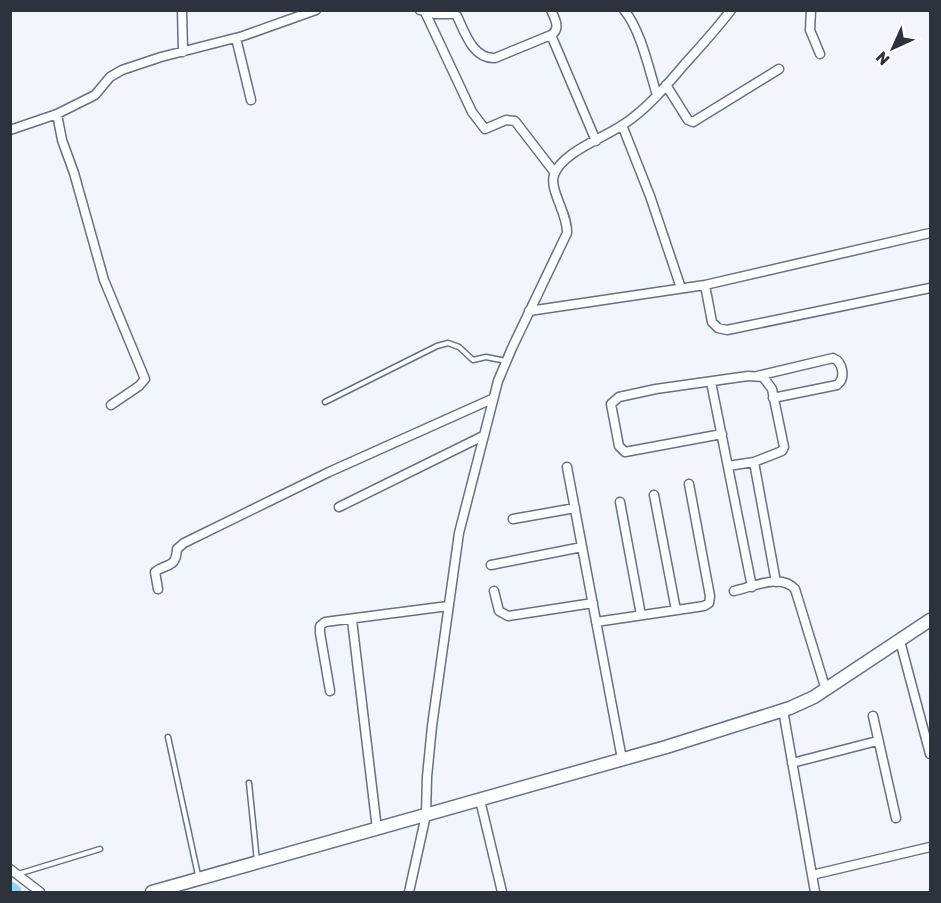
<svg xmlns="http://www.w3.org/2000/svg" width="941" height="903" font-family="Rubik,sans-serif">
<style>
.lines{fill:none;stroke-linecap:round;stroke-linejoin:round}
.lane-casing{stroke:#61728a;stroke-width:7}
.street-casing{stroke:#61728a;stroke-width:11}
.secondary-casing{stroke:#61728a;stroke-width:15}
.highway-casing{stroke:#d1d2d4;stroke-width:18}
.lane{stroke:#fff;stroke-width:4}
.street{stroke:#fff;stroke-width:8}
.secondary{stroke:#fff;stroke-width:12}
.highway{stroke:#81ddfe;stroke-width:15}
</style>
<rect width="100%" height="100%" fill="#f2f6fc"/>
<g class="lines">
<defs>
<path id="lane" d="M325,402L437,346L448,343L459,347L473,360L486,357L506,361
M168,737L198,875
M249,783L257,861
M18,874L100,849"/>
<path id="street" d="M182,10L183,52
M420,10L435,14H454L457,16C465,33 473,59 495,58L551,35L596,141
M551,10C555,19 561,29 551,35
M624,10C641,30 649,70 657,95
M811,10L810,30L820,54
M425,12L472,112L485,129L506,120L515,121L555,173
M236,38L251,100
M666,85L688,120L693,122L779,69
M57,114L62,140L74,173L104,280L145,379L139,386L111,405
M622,125L650,196L681,288
M10,130L57,114L95,95L110,77L122,70L161,57L243,36L316,10
M705,285L712,322L718,328L727,330L930,288
M529,311L705,285L930,233
M757,376L833,358C843,362 846,378 837,385L773,398
M711,382L752,587
M722,434L625,452L619,446L611,404L619,397L656,389L748,376L763,377L772,389L784,447L782,451L754,462L728,466
M754,462L776,582
M567,467L622,759
M654,495L676,610
M620,502L641,615
M339,507L483,436
M513,519L575,508
M491,565L582,547
M158,589L155,572C166,563 176,569 177,549L184,543L329,472L492,399
M494,591L499,611L508,616L593,603
M734,591C752,587 781,573 795,589L826,690
M352,620L377,829
M596,622L704,606L709,603L710,596L689,484
M900,641L930,754
M330,691L320,633V626L325,622L448,606
M783,710L815,892
M873,716L896,818
M792,763L877,741
M480,800L502,892
M10,869L40,892
M812,875L930,847
M409,892L426,815L427,777L432,726L459,533L498,381L512,348L567,233C568,214 549,190 554,175C562,152 604,138 624,124C647,109 665,87 683,66C699,48 716,30 731,10"/>
<path id="secondary" d="M152,892L666,747L790,708L814,697L930,620"/>
<path id="highway" d="M10,890L13,892"/>
</defs>
<use href="#lane" class="lane-casing"/>
<use href="#street" class="street-casing"/>
<use href="#secondary" class="secondary-casing"/>
<use href="#highway" class="highway-casing"/>
<use href="#lane" class="lane"/>
<use href="#street" class="street"/>
<use href="#secondary" class="secondary"/>
<use href="#highway" class="highway"/>
</g>
<rect width="941" height="903" fill="none" stroke="#2c333d" stroke-width="24"/>
<g transform="translate(893 48) rotate(225)" stroke="#ffffff" stroke-width="4.5" paint-order="stroke">
<path d="M0-4.5L10 22L0 15L-10 22Z" fill="#2c333d"/>
<text y="-9" font-size="16" font-weight="bold" text-anchor="middle" fill="#2c333d">N</text>
</g>
</svg>
